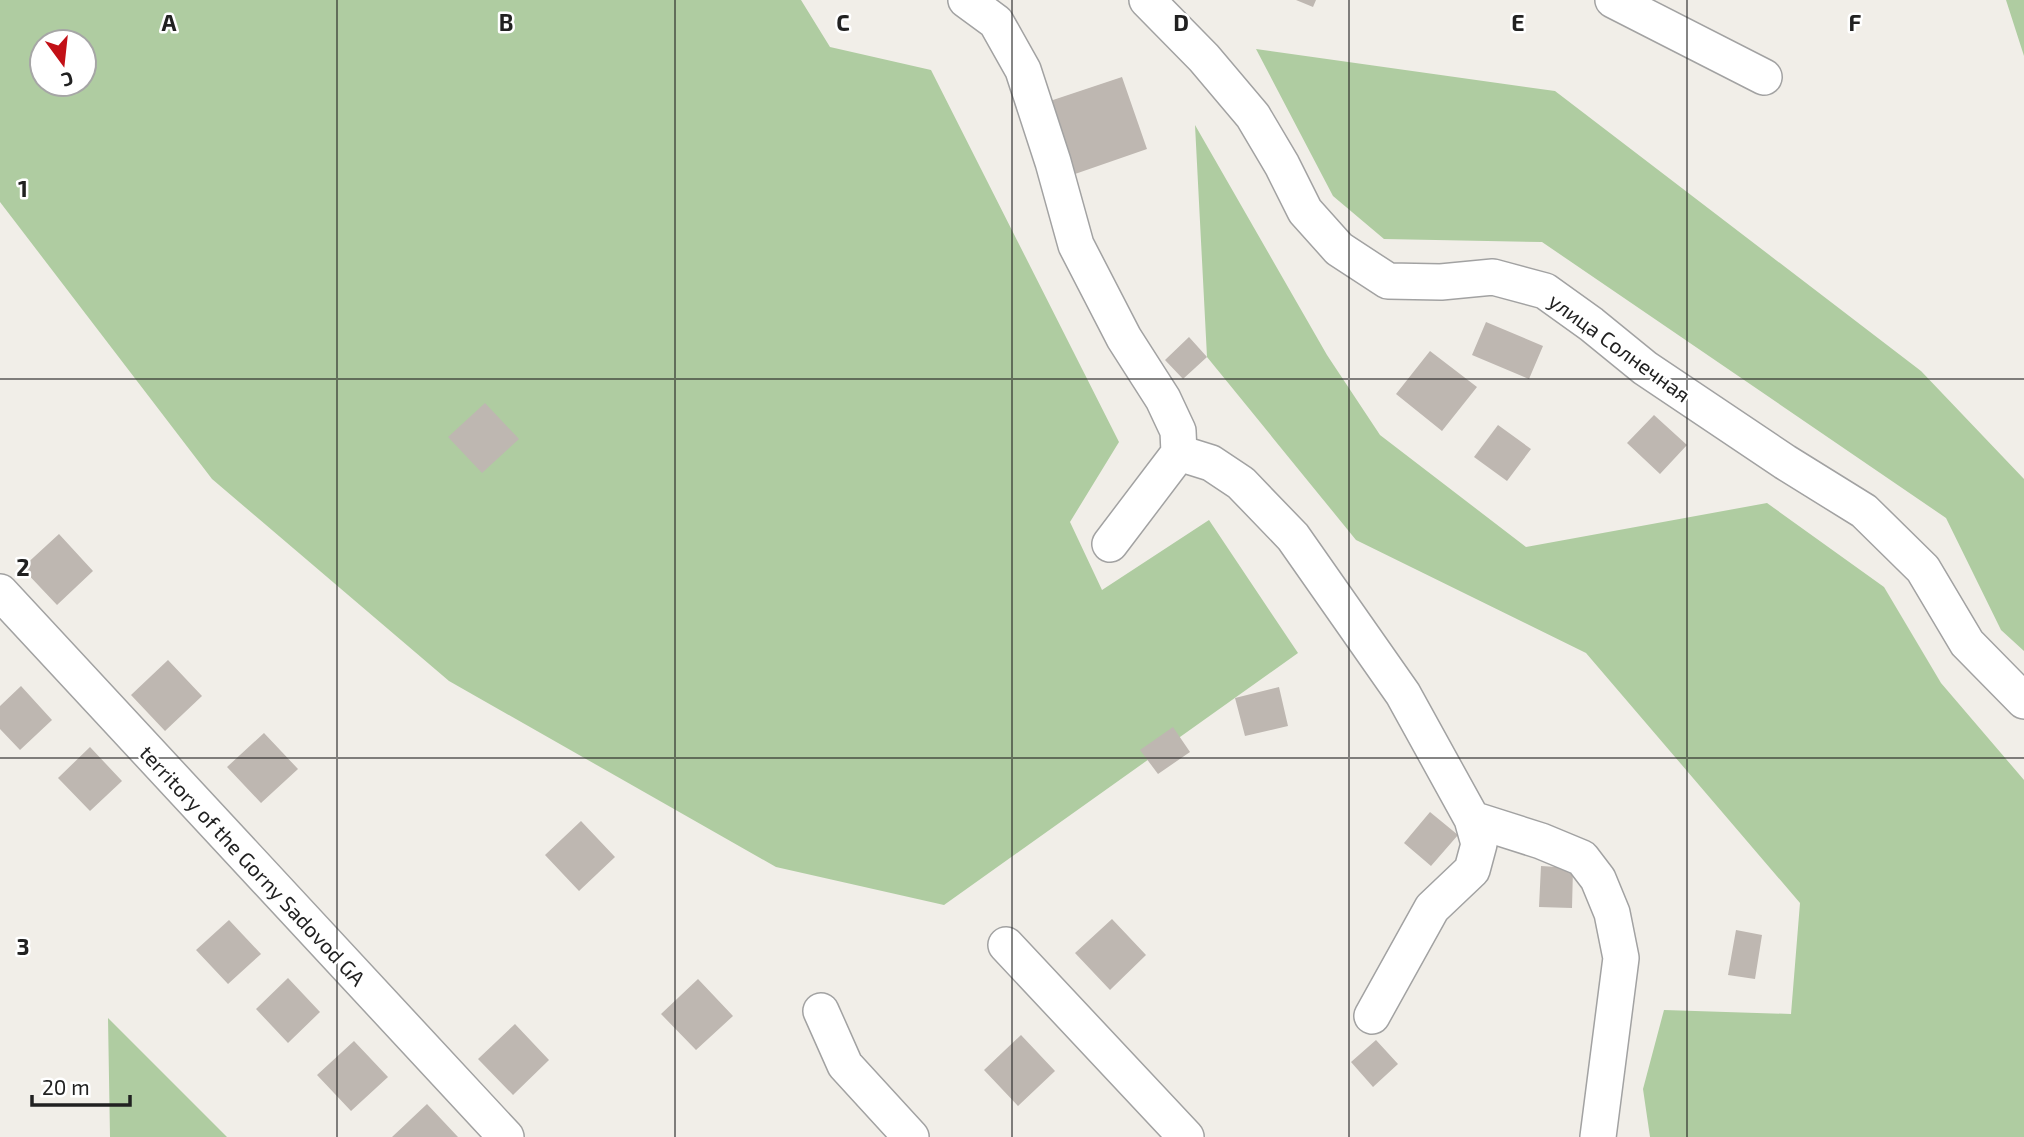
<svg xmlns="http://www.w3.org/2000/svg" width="2024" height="1137" font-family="'Exo 2',sans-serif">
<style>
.forest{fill:#afcca1;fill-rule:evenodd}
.building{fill:#beb7b1}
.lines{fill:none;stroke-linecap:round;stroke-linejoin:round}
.minor-casing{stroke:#a2a2a2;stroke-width:38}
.minor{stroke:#fff;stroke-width:35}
.grid{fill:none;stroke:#212121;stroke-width:2;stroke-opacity:0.55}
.labels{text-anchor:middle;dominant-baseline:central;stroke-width:5;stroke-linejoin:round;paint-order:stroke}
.street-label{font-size:21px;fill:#212121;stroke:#fff}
.grid-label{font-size:23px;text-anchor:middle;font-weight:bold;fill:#212121;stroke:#fff;stroke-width:5;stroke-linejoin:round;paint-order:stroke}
</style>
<rect width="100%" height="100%" fill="#f1eee8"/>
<path class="forest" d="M0,0H801L830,47L931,70L1119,442L1070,522L1102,590L1209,520L1298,653L944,905L776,867L449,681L212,479L0,202ZM42,42H84V84H42Z
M2006,0H2024V56Z
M1256,49L1555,91L1921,371L2024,479V651L2001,630L1946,518L1542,242L1384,239L1333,196Z
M1195,125L1327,355L1380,435L1526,547L1767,503L1884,587L1941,683L2024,780V1137H1650L1643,1089L1664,1010L1791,1014L1800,903L1586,653L1356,540L1207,357Z
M108,1018L227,1137H110Z"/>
<path class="building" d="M1296,0H1316L1313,7Z
M1122,77L1147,149L1075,174L1050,101Z
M1486,322L1543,346L1529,379L1472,355Z
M1189,337L1207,357L1183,379L1165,360Z
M1430,351L1477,387L1442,431L1396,394Z
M485,403L519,439L482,473L448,437Z
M1654,415L1687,445L1660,474L1627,443Z
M1498,425L1531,449L1507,481L1474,457Z
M59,534L93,571L57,605L22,568Z
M168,660L202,696L165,731L131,695Z
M21,686L52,720L20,750L0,729V706Z
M1279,687L1288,726L1245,736L1235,698Z
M1173,727L1190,752L1158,774L1140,750Z
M264,733L298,769L261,803L227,767Z
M90,747L122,781L90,811L58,778Z
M1430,812L1458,835L1431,866L1404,843Z
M581,821L615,857L579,891L545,855Z
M1541,866L1573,868L1572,908L1539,907Z
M1112,919L1146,955L1110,990L1075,953Z
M229,920L261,954L228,984L196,950Z
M1736,930L1762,935L1755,979L1728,975Z
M288,978L320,1012L288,1043L256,1009Z
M698,979L733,1016L696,1050L661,1014Z
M515,1024L549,1060L513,1095L478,1059Z
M1021,1035L1055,1071L1018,1106L984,1070Z
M1376,1040L1398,1064L1373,1087L1351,1062Z
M354,1041L388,1077L351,1111L317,1075Z
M427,1104L458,1137H392Z"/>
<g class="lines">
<defs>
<path id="minor" d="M966,0L996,22L1023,70L1053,162L1076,245L1124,338L1163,399L1178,431L1179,453L1110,544
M1147,0L1204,58L1253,116L1282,165L1305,211L1339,249L1388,281L1441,282L1493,277L1545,291L1591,324L1645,368L1785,462L1864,511L1923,569L1967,643L2024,701
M1613,0L1764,77
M1179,453L1211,463L1241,483L1293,537L1403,694L1472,819L1479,844L1472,870L1432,908L1372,1016
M0,592L506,1137
M1472,819L1541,841L1582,858L1598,879L1612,913L1621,958L1598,1137
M1006,945L1186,1137
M821,1011L845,1065L911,1137"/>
</defs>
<use href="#minor" class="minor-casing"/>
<use href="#minor" class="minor"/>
</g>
<path class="grid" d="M337,0V1137M675,0V1137M1012,0V1137M1349,0V1137M1687,0V1137M0,379H2024M0,758H2024"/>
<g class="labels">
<g class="street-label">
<text transform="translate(1620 347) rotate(36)">улица Солнечная</text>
<text transform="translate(253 865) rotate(47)">territory of the Gorny Sadovod GA</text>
</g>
</g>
<g class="grid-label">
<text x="169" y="31">A</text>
<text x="506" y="31">B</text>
<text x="843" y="31">C</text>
<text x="1181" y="31">D</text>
<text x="1518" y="31">E</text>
<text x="1855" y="31">F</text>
<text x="23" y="197">1</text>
<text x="23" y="576">2</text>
<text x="23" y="955">3</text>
</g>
<g transform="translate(63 63) rotate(165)"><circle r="33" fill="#ffffff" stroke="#a6a6a6" stroke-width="2"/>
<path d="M0-5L12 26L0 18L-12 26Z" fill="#c21016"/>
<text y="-10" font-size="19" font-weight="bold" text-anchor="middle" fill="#212121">С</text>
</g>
<path d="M32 1095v10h98v-10" fill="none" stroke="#212121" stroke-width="3.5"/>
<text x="42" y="1095" font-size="21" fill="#212121" stroke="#ffffff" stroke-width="5" paint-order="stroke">20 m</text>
</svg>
